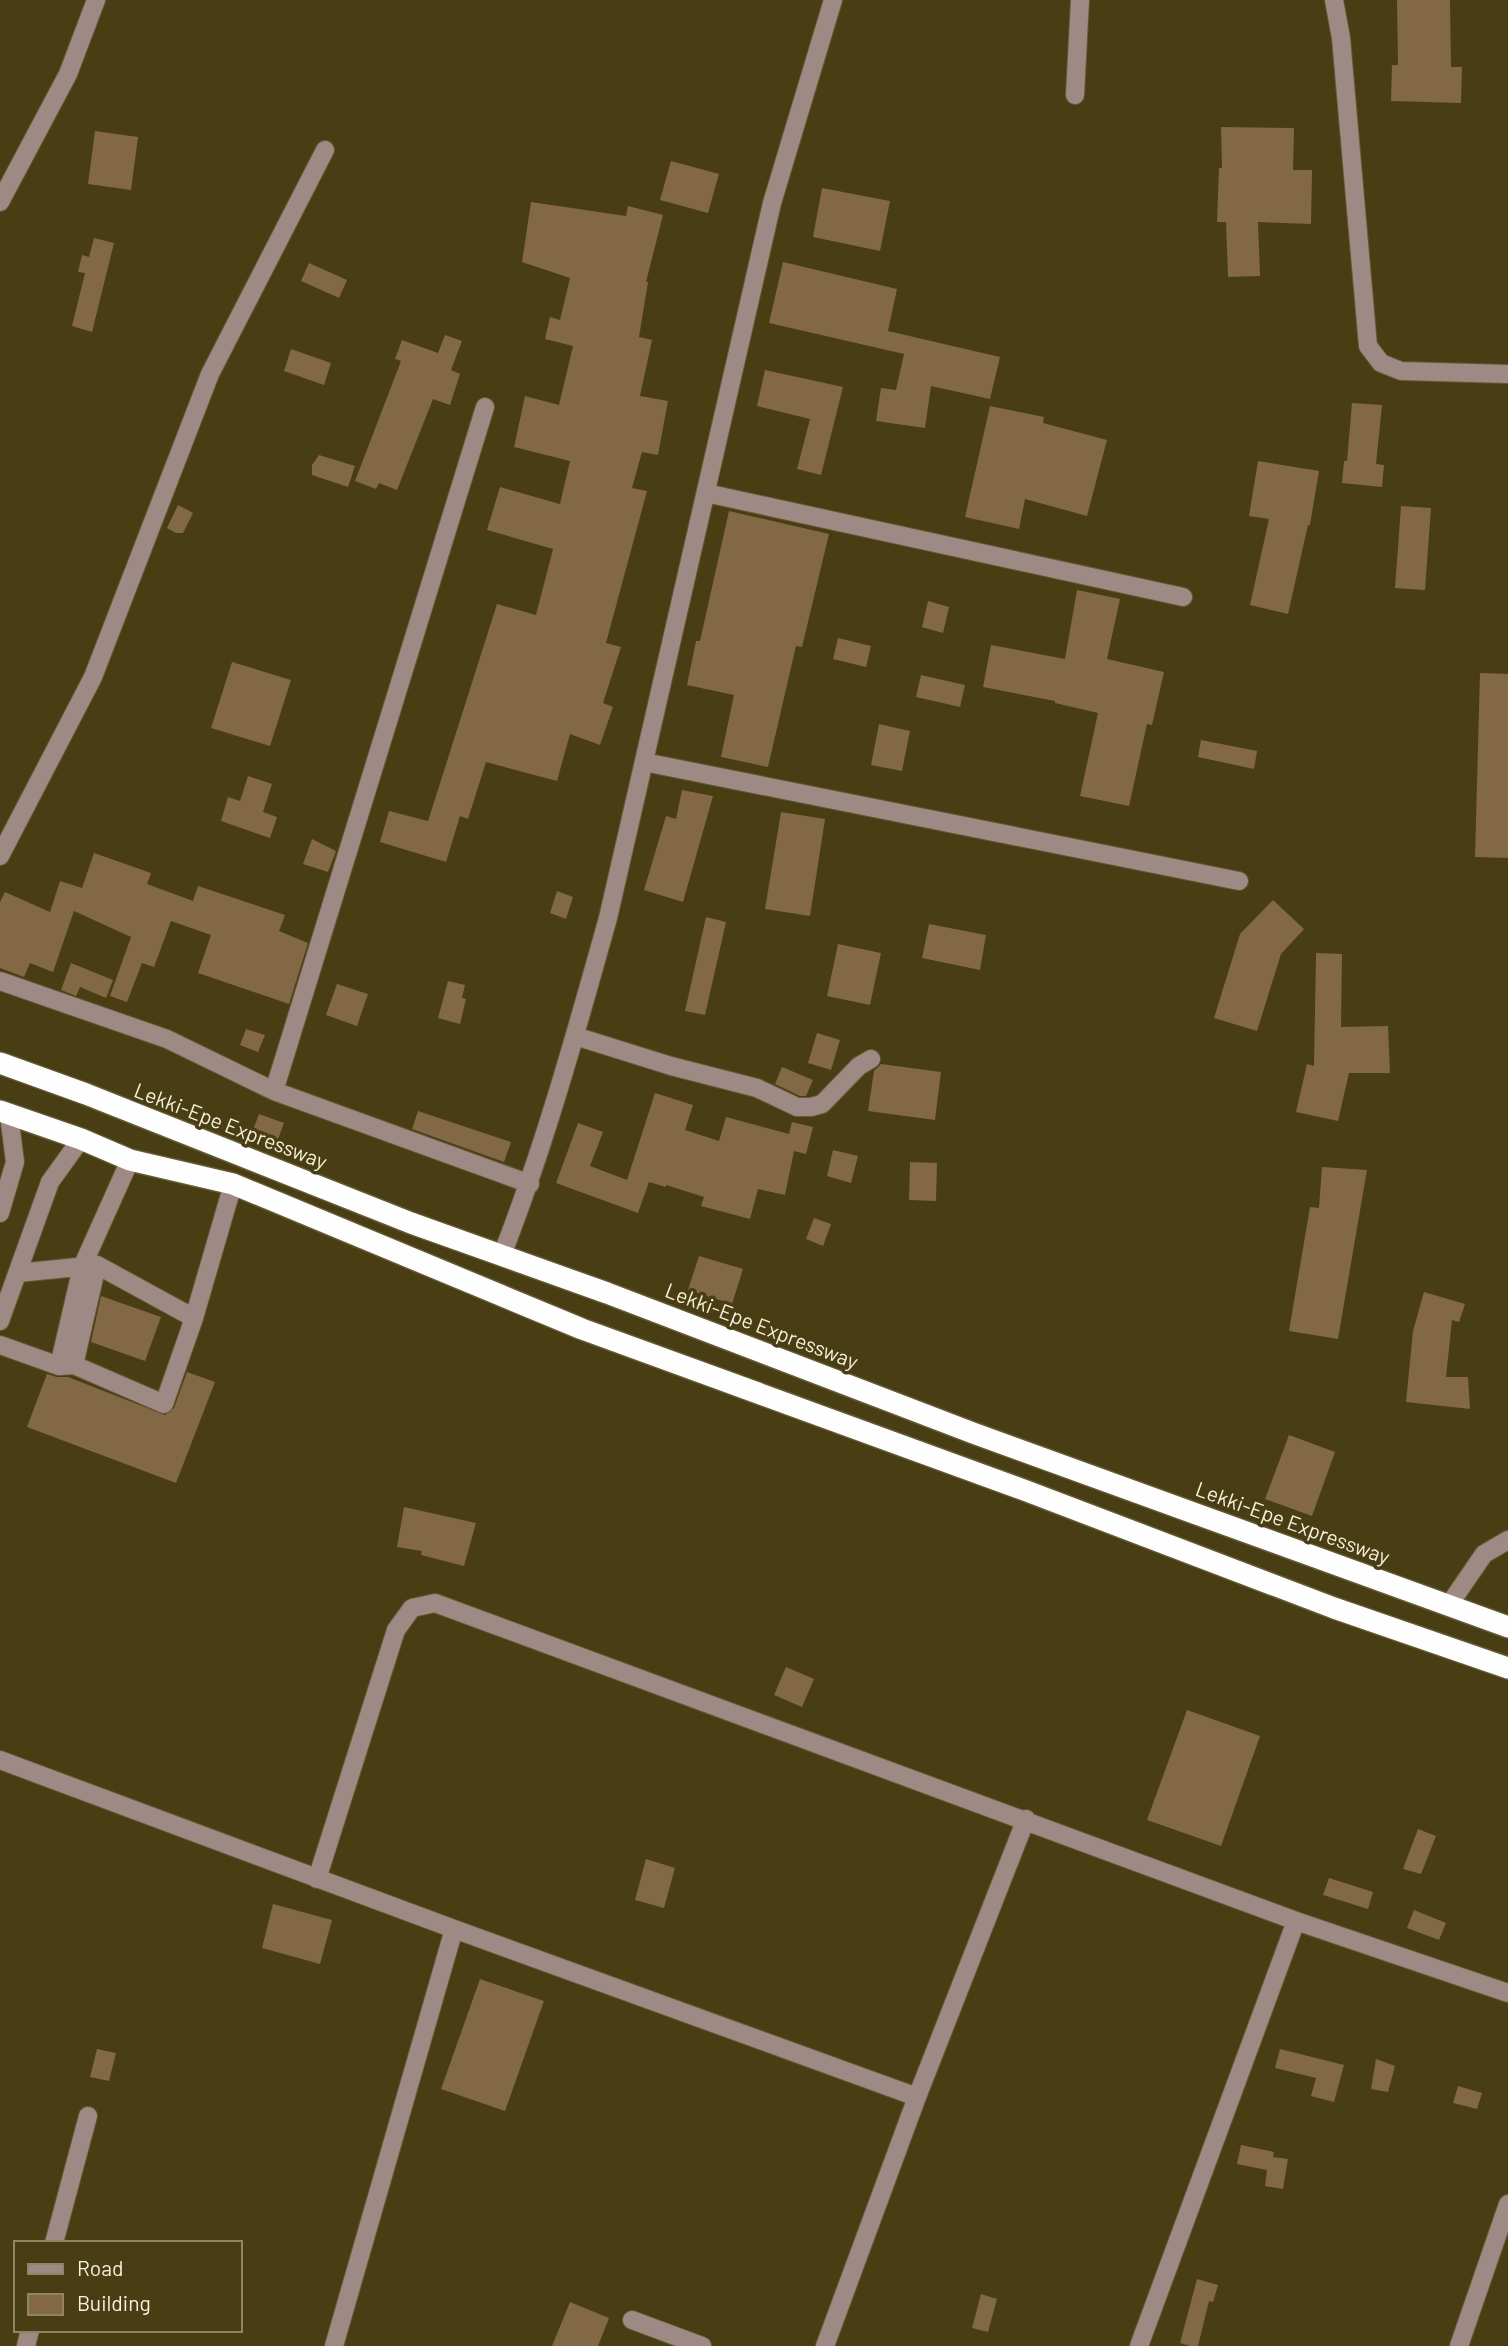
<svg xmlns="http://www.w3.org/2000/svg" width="1508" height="2346" font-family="Barlow,sans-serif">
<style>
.building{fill:#836845}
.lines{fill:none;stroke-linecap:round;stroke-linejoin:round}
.minor-casing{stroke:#655a34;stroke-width:20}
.highway-casing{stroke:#655a34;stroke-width:24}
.minor{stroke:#9f8984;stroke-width:18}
.highway{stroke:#fefefe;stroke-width:21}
.labels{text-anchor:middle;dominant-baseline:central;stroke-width:7;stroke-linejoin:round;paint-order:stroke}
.street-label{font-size:21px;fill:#f7f0da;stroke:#493d14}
</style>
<rect width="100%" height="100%" fill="#493d14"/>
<path class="building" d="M1397,0H1450L1451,67H1462L1461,103L1391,101L1392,65H1398Z
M1221,127L1294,128L1293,170H1312L1311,224L1258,222L1260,276L1228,277L1226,222H1217L1219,168H1222Z
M95,131L138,137L131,190L88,184Z
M671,161L719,174L708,213L660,200Z
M822,188L890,201L880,251L813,237Z
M531,202L626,216L628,206L663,215L646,282H648L639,337L652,340L640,396L668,401L658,455L642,452L632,488L647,491L606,643L621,647L603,703L613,707L600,745L570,734L557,781L486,762L468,819L460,816L446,862L380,842L389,811L428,821L497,604L536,615L553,549L487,530L500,487L560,504L570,461L514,447L525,396L559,405L573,346L545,339L550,317L560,320L570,278L522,262Z
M94,238L114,243L92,332L72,326L85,273L78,272L82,255L89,257Z
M783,262L897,289L888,331L1000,357L990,399L931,386L925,428L876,421L881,388L896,390L904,354L769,323Z
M309,263L347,280L339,298L301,281Z
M445,335L462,341L451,370L460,374L450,405L433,399L397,490L379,483L376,489L355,481L401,361L395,359L402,340L438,353Z
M291,349L331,363L324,385L284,371Z
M765,370L843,387L821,475L797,469L810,419L757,406Z
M1352,403L1382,405L1376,464L1384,465L1382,487L1342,483L1344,461H1347Z
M990,406L1044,417L1043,423L1107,440L1087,516L1025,499L1019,529L965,517Z
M319,455L355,466L348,487L312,475V465Z
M1258,461L1319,471L1310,525H1308L1288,614L1250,605L1269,519L1249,516Z
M178,505L193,513L183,533H176L167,528Z
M1401,506L1431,508L1425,590L1395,588Z
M729,511L829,534L802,647L796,646L768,767L721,757L734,695L687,685L696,641H700Z
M1077,590L1120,599L1107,659L1164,672L1152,725L1147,724L1129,806L1080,796L1098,713L1055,703V701L983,687L991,645L1065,659Z
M928,601L949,607L943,633L922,627Z
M838,638L871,646L866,667L833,659Z
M232,662L291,680L270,746L211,728Z
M1480,673L1508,674V858L1475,857Z
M921,675L965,685L960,707L916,697Z
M879,724L910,731L902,771L871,765Z
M1201,740L1257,751L1254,769L1198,757Z
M248,776L272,784L263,812L277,817L270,838L221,821L228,797L240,801Z
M682,790L713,796L683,902L644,890L666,816L676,819Z
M781,812L825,819L810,916L765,909Z
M312,839L336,851L328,872L303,864Z
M94,853L151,873L147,884L193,901L198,886L285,915L279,931L308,943L289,1004L198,973L211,935L171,921L154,967L142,963L127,1002L110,996L131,937L74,911L53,972L30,963L24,977L0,968V902L5,892L50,912L60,881L82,888Z
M557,891L573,897L566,919L550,913Z
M1273,900L1304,929L1281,954L1257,1031L1214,1018L1240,934Z
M706,917L726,922L705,1015L685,1011Z
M929,924L986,935L980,970L922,958Z
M838,944L881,953L870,1005L827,996Z
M1316,953L1342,954L1341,1027L1388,1026L1390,1073H1349L1338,1121L1296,1112L1307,1064L1314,1066Z
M71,963L113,980L106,998L80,987L76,996L61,990Z
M448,981L465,985L462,998L466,999L460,1024L438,1018Z
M337,984L368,994L357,1026L326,1015Z
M246,1029L265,1035L258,1052L240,1045Z
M817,1033L840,1040L831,1070L808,1063Z
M881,1064L941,1072L935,1120L868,1111L874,1071Z
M782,1067L813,1080L806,1096H800L775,1084Z
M655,1093L693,1105L685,1130L719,1141L726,1117L789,1134L792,1122L813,1127L806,1154L794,1151L785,1195L758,1189L750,1219L701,1206L704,1197L666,1185V1187L649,1182L638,1213L556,1183L578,1123L603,1132L590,1166L627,1180Z
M418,1111L511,1142L504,1162L412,1129Z
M259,1114L284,1123L274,1150L249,1141Z
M833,1150L858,1156L851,1183L827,1176Z
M910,1162L937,1163L936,1201L909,1200Z
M1322,1167L1367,1170L1338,1339L1289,1331L1310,1207L1319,1208Z
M814,1218L831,1224L823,1246L806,1239Z
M699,1256L743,1269L732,1304L688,1290Z
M1424,1292L1465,1304L1459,1322L1452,1320L1446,1377H1468L1470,1409L1406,1402L1413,1331Z
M101,1296L161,1317L145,1361L91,1342Z
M187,1372L215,1382L176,1483L27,1427L47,1374L57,1377H68L165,1415L174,1408Z
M1289,1435L1335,1452L1312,1516L1265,1499Z
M404,1507L476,1523L464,1566L421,1555L422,1551L397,1547Z
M786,1667L814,1679L802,1707L774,1695Z
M1187,1710L1260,1736L1221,1846L1147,1820Z
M1418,1829L1436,1836L1421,1874L1403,1869Z
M646,1859L675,1868L664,1908L635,1900Z
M1329,1878L1373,1892L1368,1909L1323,1895Z
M273,1904L332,1920L320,1964L262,1948Z
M1414,1910L1446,1923L1439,1940L1407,1928Z
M480,1979L544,2001L505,2111L441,2089Z
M97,2049L116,2053L109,2081L90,2077Z
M1280,2049L1344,2065L1334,2102L1311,2096L1316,2078L1275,2068Z
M1376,2059L1395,2066L1388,2092L1371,2089Z
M1458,2086L1482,2093L1477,2109L1453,2103Z
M1241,2145L1274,2152L1273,2157L1288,2159L1283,2189L1265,2186L1267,2170L1237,2164Z
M1197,2279L1218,2285L1213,2302L1209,2301L1198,2346H1190L1180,2343Z
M981,2294L997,2299L988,2332L972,2328Z
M570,2302L609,2318L598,2346H552Z"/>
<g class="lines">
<defs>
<path id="minor" d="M1334,0L1341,38L1368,346L1381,363L1401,371L1508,374
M1075,95L1080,0
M0,202L68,74L96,0
M706,493L1183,597
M644,762L1239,881
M0,856L93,677L210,374L325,150
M0,981L167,1039L274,1091L530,1184
M575,1036L671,1066L757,1088L797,1107H811L822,1104L859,1066L871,1059
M274,1091L485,407
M0,1213L15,1162L9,1115
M502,1255C545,1145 576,1032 608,918L772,203L833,0
M18,1273L97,1265L194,1318
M0,1321L50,1182L81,1139
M0,1345L59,1366L74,1365L164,1404L194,1318L233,1184
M74,1365L97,1265
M59,1366L82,1267L130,1160
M1449,1605L1484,1554L1508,1540
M0,1760L454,1929L917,2097
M317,1879L396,1630L412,1608L435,1603L1296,1921L1508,1993
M54,2243L88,2116
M632,2320L702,2346
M26,2346L30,2330
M334,2346L454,1929
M825,2346L917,2097L1026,1819
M1139,2346L1296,1921
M1459,2346L1508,2204"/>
<path id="highway" d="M0,1063L86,1094L411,1223L607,1293L973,1433L1508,1627
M0,1111L81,1139L130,1160L233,1184L582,1329L1024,1490L1334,1608L1508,1668"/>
</defs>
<use href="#minor" class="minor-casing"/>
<use href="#highway" class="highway-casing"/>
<use href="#minor" class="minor"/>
<use href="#highway" class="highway"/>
</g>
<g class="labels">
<g class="street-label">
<text transform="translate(231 1125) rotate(21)">Lekki-Epe Expressway</text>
<text transform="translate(762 1325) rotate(21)">Lekki-Epe Expressway</text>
<text transform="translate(1293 1522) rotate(20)">Lekki-Epe Expressway</text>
</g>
</g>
<rect x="14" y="2241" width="228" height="91" fill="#493d14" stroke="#8f8563" stroke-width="2"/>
<rect x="28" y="2264" width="35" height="10" fill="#9f8984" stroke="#8f8563" stroke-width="2"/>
<text x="77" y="2276" font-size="21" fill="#f7f0da">Road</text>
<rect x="28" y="2294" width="35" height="21" fill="#836845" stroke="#8f8563" stroke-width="2"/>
<text x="77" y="2311" font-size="21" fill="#f7f0da">Building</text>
</svg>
